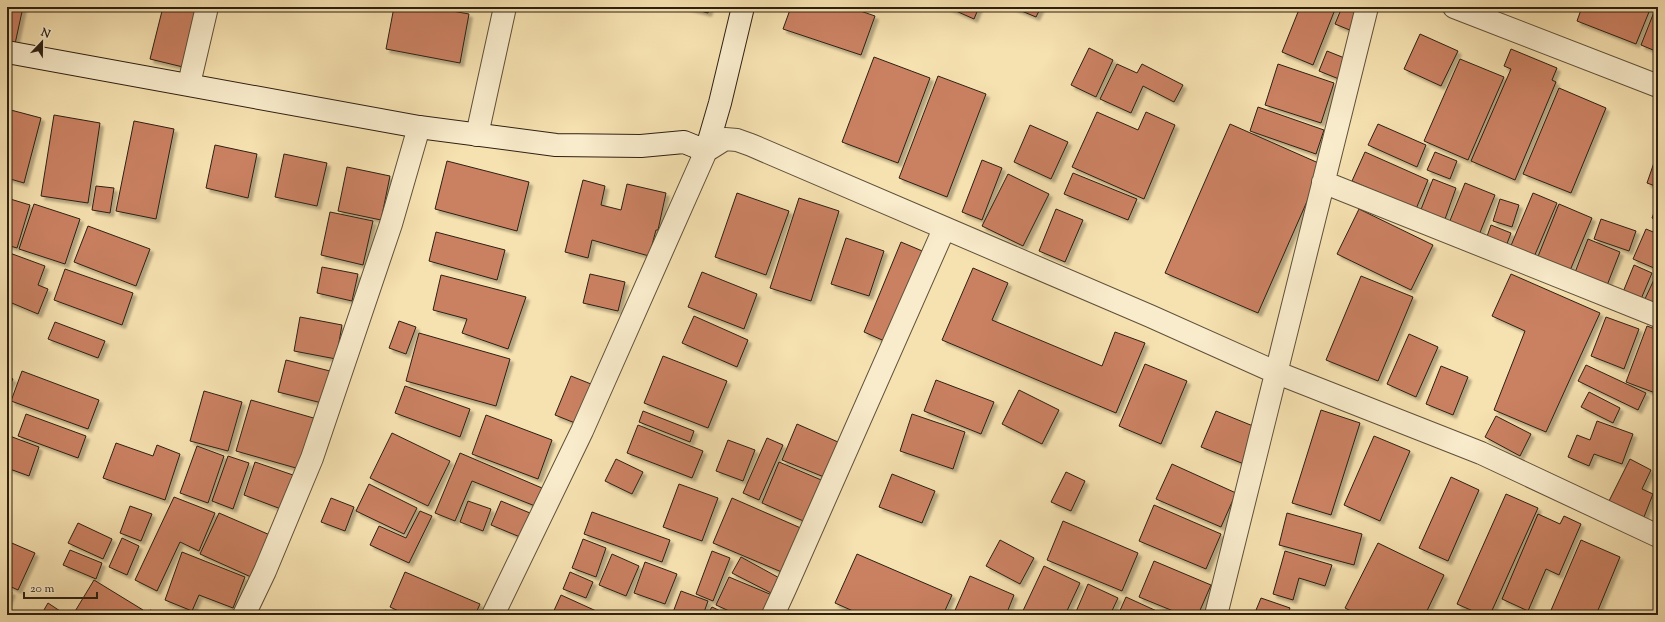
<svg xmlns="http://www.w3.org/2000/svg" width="1665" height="622" font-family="'Sorts Mill Goudy',serif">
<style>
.building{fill:#ca8162;stroke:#2d2012;filter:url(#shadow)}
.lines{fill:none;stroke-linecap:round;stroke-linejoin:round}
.street-casing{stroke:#5f503a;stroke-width:24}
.secondary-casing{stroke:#2d2012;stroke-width:24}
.street{stroke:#f9eccc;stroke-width:22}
.secondary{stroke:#f9eccc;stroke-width:22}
</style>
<defs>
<filter id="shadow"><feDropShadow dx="3.5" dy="3.5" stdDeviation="1" flood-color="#0004"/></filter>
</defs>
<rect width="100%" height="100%" fill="#f6e1b0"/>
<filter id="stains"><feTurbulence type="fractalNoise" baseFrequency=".005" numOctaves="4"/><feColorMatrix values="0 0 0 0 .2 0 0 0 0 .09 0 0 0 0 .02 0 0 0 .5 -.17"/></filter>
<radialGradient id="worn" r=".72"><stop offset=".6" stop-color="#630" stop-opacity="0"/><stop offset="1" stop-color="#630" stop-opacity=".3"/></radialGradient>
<path class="building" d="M7,7H23L15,44L7,42Z
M163,7H198L187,68L150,59Z
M394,7H430L469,14L460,63L386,49Z
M686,7H710L708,13Z
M791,7H849L875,16L861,55L783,29Z
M947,7H979L974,19Z
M1012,7H1041L1036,17Z
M1300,7H1336L1313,65L1282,52Z
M1342,7H1362L1352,31L1335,24Z
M1582,7H1651L1636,44L1577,21Z
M1656,7H1658V52L1641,45Z
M1420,34L1458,51L1441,86L1404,69Z
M1089,48L1113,60L1096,97L1071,85Z
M1511,49L1557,68L1552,80L1556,82L1515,180L1471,161L1511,69L1504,66Z
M1327,51L1347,59L1339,79L1319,71Z
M874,57L930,78L898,163L842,142Z
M1460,59L1504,77L1468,160L1424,141Z
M1117,64L1137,73L1142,64L1183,85L1174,102L1143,86L1131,113L1100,99Z
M1278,64L1334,83L1321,123L1265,105Z
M938,76L986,94L947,197L899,178Z
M1559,88L1606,108L1571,193L1523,174Z
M1258,107L1324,130L1316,154L1250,131Z
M7,109L41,118L24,183L7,178Z
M1097,112L1138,130L1146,112L1175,125L1144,199L1072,167Z
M54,115L100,123L88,203L41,196Z
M134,121L174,129L156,219L116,211Z
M1230,124L1323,165L1258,313L1165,273Z
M1378,124L1426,145L1417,167L1368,145Z
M1030,125L1068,142L1051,179L1014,162Z
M215,145L257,154L248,198L206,188Z
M1658,151V187L1647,183Z
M1365,152L1428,180L1416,209L1352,181Z
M1435,152L1457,161L1450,179L1427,170Z
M284,154L327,163L317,206L275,197Z
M982,160L1002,168L982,220L962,212Z
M447,161L529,182L517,231L435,209Z
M347,167L390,176L381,220L338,211Z
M1073,173L1137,199L1128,220L1064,194Z
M1008,174L1049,194L1023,246L982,226Z
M1433,179L1456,188L1444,222L1420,212Z
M583,180L605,186L601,205L621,210L627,184L666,193L658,230H656L649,256L592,240L588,258L565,252Z
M1465,183L1495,195L1479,235L1449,223Z
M96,186L114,188L110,213L92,210Z
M737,193L789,211L766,275L715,257Z
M1533,193L1557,203L1534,257L1510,248Z
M7,198L30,205L17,248L7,245Z
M799,198L839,211L811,301L770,288Z
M1500,199L1519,205L1512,227L1493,221Z
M1658,202V221L1652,218Z
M34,204L80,219L65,264L19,249Z
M1559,204L1592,218L1569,273L1537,259Z
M1056,209L1083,220L1065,262L1039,251Z
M1359,209L1433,245L1411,290L1337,254Z
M330,212L373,221L363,265L321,255Z
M1601,219L1636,231L1629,251L1594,239Z
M1491,225L1511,233L1505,249L1485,242Z
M88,226L150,249L136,286L74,262Z
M1646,229L1658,234V259L1654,268L1633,259Z
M436,232L505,250L497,280L429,261Z
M846,238L884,251L869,296L831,284Z
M1588,239L1620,252L1606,288L1574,275Z
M901,242L927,253L889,343L864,332Z
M7,252L45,266L38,285L48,289L38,314L7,301Z
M1634,265L1652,273L1641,299L1623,292Z
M322,267L358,274L352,301L317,293Z
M973,268L1008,283L992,320L1102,366L1115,332L1145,343L1116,413L942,340Z
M65,269L133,293L122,325L54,300Z
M1658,271V307L1644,301Z
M702,272L757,294L744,329L688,307Z
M590,274L625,282L618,311L583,303Z
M1511,274L1600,313L1546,432L1494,410L1525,331L1492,316Z
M441,275L526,297L508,349L462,333L467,319L433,310Z
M1361,276L1413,297L1378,381L1326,360Z
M694,316L748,340L737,367L682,343Z
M300,317L342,325L336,359L294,351Z
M1606,317L1639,329L1624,369L1591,356Z
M399,321L416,327L406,354L389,348Z
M55,322L105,341L98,358L48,339Z
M1647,326L1658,330V394L1626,382Z
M419,333L510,359L496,406L406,381Z
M1409,334L1438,347L1416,397L1387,384Z
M663,356L727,381L708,428L644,403Z
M286,360L330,371L322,403L278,392Z
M1145,364L1187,381L1161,444L1119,426Z
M1586,365L1646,393L1638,410L1578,381Z
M1441,366L1468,377L1453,415L1426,404Z
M22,371L99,400L88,429L11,401Z
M7,376L13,379L7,390Z
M571,376L596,386L580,425L555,415Z
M936,380L994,402L981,434L924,411Z
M405,386L470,409L460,437L395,413Z
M1019,390L1059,410L1042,444L1002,424Z
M204,391L242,402L228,451L190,441Z
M1589,392L1620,408L1613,423L1581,407Z
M251,400L317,419L303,470L236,451Z
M1321,410L1360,423L1331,515L1292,503Z
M643,411L694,431L690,442L639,422Z
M1216,411L1258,428L1244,464L1201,447Z
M26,414L86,436L78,458L18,436Z
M912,414L965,432L953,469L900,451Z
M486,415L552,440L538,479L472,454Z
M1496,416L1531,434L1520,456L1485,437Z
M1597,421L1633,434L1622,464L1594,454L1589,466L1568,457L1577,435L1590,440Z
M797,424L838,442L824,477L782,460Z
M638,425L703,451L692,478L627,453Z
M392,433L450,461L428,506L370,478Z
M7,435L39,447L29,476L7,468Z
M1374,436L1410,451L1380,521L1344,505Z
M767,438L783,445L759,500L743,493Z
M728,440L755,450L743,481L716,471Z
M116,443L153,456L157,445L180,454L165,500L103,478Z
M197,446L224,456L208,503L180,493Z
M460,453L542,488L535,506L472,481L455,521L435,513Z
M228,456L249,463L233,509L212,501Z
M616,459L643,472L632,494L605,481Z
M1630,459L1651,470L1642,489L1653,494L1644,517L1609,501Z
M255,462L293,475L281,509L244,495Z
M779,462L826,482L808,523L762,503Z
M1172,464L1236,493L1221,527L1156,499Z
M1066,472L1085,481L1071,511L1051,502Z
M892,474L935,491L922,523L879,507Z
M1451,477L1479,490L1448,561L1419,548Z
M369,484L417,508L404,534L356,511Z
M679,484L718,498L702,541L663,527Z
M1506,494L1538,508L1490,615H1482L1457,604Z
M174,497L215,513L199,551L180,542L157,591L135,580Z
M331,498L354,507L345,531L321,522Z
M732,498L803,529L784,573L713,543Z
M468,501L491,509L483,531L460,522Z
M501,501L530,513L520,537L491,525Z
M1154,505L1221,534L1206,569L1139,541Z
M130,506L152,514L141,541L120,533Z
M420,511L432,516L409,563L370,545L379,526L406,538Z
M592,512L670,540L662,562L584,534Z
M219,513L270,535L251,577L200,554Z
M1287,513L1362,534L1354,565L1279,545Z
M1538,514L1560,524L1564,516L1581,524L1559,575L1546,569L1528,611L1502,599Z
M1063,521L1138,553L1122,591L1047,560Z
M78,523L112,539L103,559L68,543Z
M122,538L139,546L127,575L109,567Z
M583,539L606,548L596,577L572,568Z
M1000,540L1034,558L1020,584L986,566Z
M1581,540L1620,557L1596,615H1549Z
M7,541L35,553L18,590L7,585Z
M1378,543L1444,575L1425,615H1359L1345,608Z
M70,550L102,563L96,579L63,565Z
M712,551L730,558L713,601L696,594Z
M1285,551L1332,565L1325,586L1299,578L1293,600L1273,594Z
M182,552L245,577L233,608L199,595L192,611L165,600Z
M612,554L639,566L626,596L599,585Z
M857,554L952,595L943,615H862L835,603Z
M741,557L783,580L775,595L732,573Z
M1154,561L1211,585L1198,615H1183L1139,597Z
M645,562L677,574L665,604L634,593Z
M1044,566L1080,583L1065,615H1021Z
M405,572L480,604L475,615H407L390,607Z
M570,572L593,582L586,598L563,589Z
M970,576L1014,595L1006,615H953Z
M729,577L772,595L763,615H738L716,605Z
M94,580L143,610L140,615H78L74,613Z
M1088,584L1118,598L1110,615L1075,614Z
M7,590L12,592L7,604Z
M681,591L708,601L703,615H672Z
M561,595L605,615H552Z
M1126,597L1161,613L1160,615H1118Z
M1261,598L1290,608L1287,615H1254Z
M48,603L66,615H41Z
M712,607L729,615H707Z
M150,610L167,615H149Z
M385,610L396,615H382Z"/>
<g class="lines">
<defs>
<path id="street" d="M1454,7L1658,86
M189,84L207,7
M477,135L505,7
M1323,182L1658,316
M244,615L265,571L312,458L391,224L419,127
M493,615L582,431L706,151L725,139L737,140L751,145L1150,316L1275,372L1481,453L1658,536
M773,615L785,589L944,229
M1216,615L1367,7"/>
<path id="secondary" d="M7,52L419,127L556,145L641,146L684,142L706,151L720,103L743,7"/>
</defs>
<use href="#street" class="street-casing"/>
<use href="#secondary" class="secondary-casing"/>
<use href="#street" class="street"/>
<use href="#secondary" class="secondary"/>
</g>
<rect width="1665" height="622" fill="none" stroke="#f6e1b0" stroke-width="24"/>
<rect x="8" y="8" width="1649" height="606" fill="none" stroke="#2d2012" stroke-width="2"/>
<rect x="12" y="12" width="1641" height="598" fill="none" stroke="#2d2012"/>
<g transform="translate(42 42) rotate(22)" stroke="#f9eccc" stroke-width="3" paint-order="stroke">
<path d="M0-3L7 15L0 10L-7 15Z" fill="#2d2012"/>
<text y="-6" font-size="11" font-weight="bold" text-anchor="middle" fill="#2d2012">N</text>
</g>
<path d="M24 592v6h73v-6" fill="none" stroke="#2d2012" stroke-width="2"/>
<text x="30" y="592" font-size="12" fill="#2d2012" stroke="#f9eccc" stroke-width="3" paint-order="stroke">20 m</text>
<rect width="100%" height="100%" filter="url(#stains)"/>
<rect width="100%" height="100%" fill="url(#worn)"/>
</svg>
